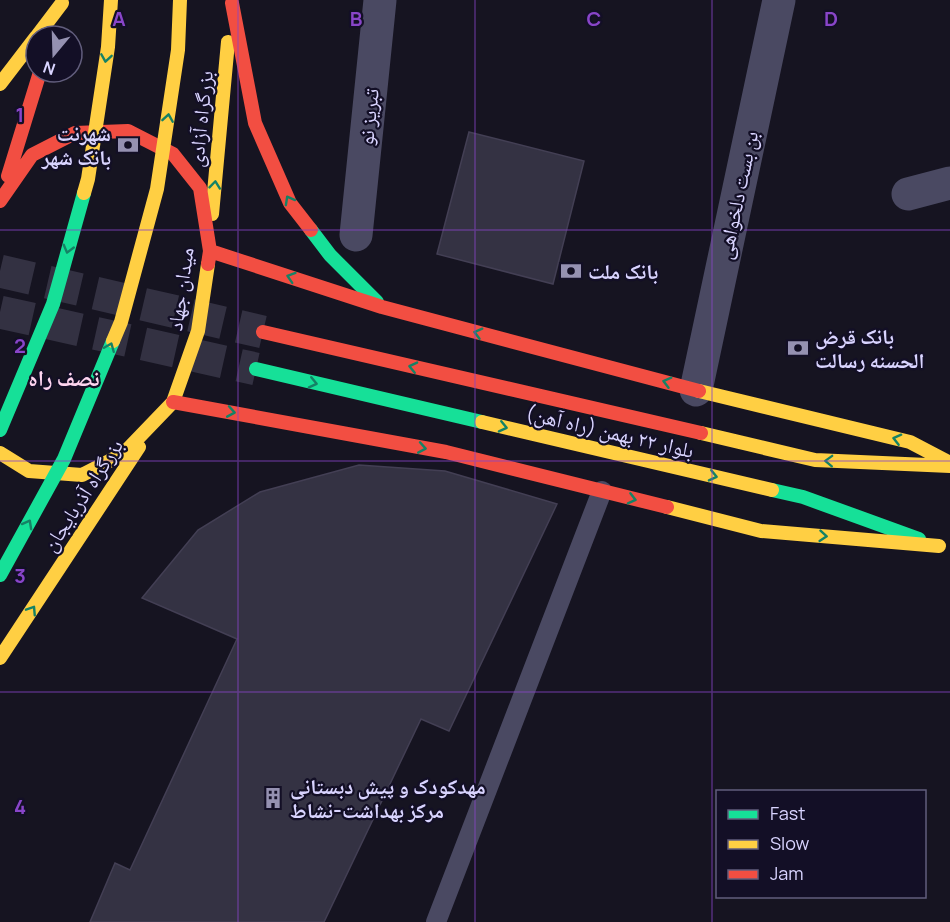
<svg xmlns="http://www.w3.org/2000/svg" width="950" height="922" font-family="Manrope,'Noto Naskh Arabic',sans-serif">
<style>
.building{fill:#343243;stroke:#433f54;stroke-width:1.5}
.lines{fill:none;stroke-linecap:round;stroke-linejoin:round}
.primary-tunnel{stroke:#333142;stroke-width:33;stroke-dasharray:33 16;stroke-linecap:butt}
.lane{stroke:#4a4962;stroke-width:20}
.street{stroke:#4a4962;stroke-width:33}
.fast{stroke:#16e098;stroke-width:14}
.slow{stroke:#ffcf43;stroke-width:14}
.jam{stroke:#f24e42;stroke-width:14}
.fast-bridge{stroke:#16e098;stroke-width:14}
.slow-bridge{stroke:#ffcf43;stroke-width:14}
.oneway{stroke:#158265}
.grid{fill:none;stroke:#8945c9;stroke-width:1.5;stroke-opacity:0.55}
.labels{text-anchor:middle;dominant-baseline:central;stroke-width:4.5;stroke-linejoin:round;paint-order:stroke}
.street-label{font-size:21px;fill:#d9d4ff;stroke:#130f26}
.poi-label{font-size:21px;font-weight:bold;fill:#d9d4ff;stroke:#130f26;text-anchor:start}
.neighbourhood-label{font-size:22px;font-weight:bold;fill:#ffd6f0;stroke:#130f26}
.grid-label{font-size:20px;text-anchor:middle;font-weight:bold;fill:#8945c9;stroke:#130f26;stroke-width:4.5;stroke-linejoin:round;paint-order:stroke}
</style>
<rect width="100%" height="100%" fill="#161421"/>
<path class="building" d="M469,132L584,161L553,284L437,254Z
M359,465L445,471L557,504L449,731L421,719L324,922H90L115,863L130,870L237,639L142,598L198,530L260,492Z"/>
<g class="lines">
<path class="primary-tunnel" d="M0,271L263,332
M0,312L256,369"/>
<path class="lane" d="M436,922L602,491"/>
<path class="street" d="M908,194L950,183
M356,235L380,0
M696,390L779,0"/>
<path class="fast" d="M311,230L330,255L377,302
M256,369L482,422
M772,490L803,497L919,539"/>
<path class="slow" d="M37,36L62,3
M0,84L36,37
M212,214L228,42
M699,391L910,442L950,463
M482,422L772,490
M701,433L815,460L950,466
M0,453L29,471L82,475L123,454L173,402L198,331L208,264
M667,507L761,531L939,546
M0,658L139,447"/>
<path class="jam" d="M232,3L255,123L290,203L311,230
M8,176L40,72
M0,201L32,155L75,133L128,131L173,154L200,188L210,251L208,264
M210,251L382,307L699,391
M263,332L701,433
M173,402L446,452L667,507"/>
<path class="fast-bridge" d="M0,430L53,304L84,193
M0,575L64,459L113,341"/>
<path class="slow-bridge" d="M84,193L88,179L108,47L111,0
M113,341L121,322L157,189L178,50L180,0"/>
</g>
<defs><path id="oneway-chevron" d="M-2-3.5L2.5 0L-2 3.5" fill="none" stroke-width="1.6" stroke-linecap="round" stroke-linejoin="round" transform="scale(1.5)"/></defs>
<g class="oneway">
<use href="#oneway-chevron" transform="translate(106 58) rotate(99)"/>
<use href="#oneway-chevron" transform="translate(168 118) rotate(-81)"/>
<use href="#oneway-chevron" transform="translate(215 185) rotate(-84)"/>
<use href="#oneway-chevron" transform="translate(289 200) rotate(-119)"/>
<use href="#oneway-chevron" transform="translate(68 249) rotate(105)"/>
<use href="#oneway-chevron" transform="translate(291 277) rotate(-162)"/>
<use href="#oneway-chevron" transform="translate(478 333) rotate(-165)"/>
<use href="#oneway-chevron" transform="translate(110 347) rotate(-68)"/>
<use href="#oneway-chevron" transform="translate(413 367) rotate(-167)"/>
<use href="#oneway-chevron" transform="translate(667 382) rotate(-165)"/>
<use href="#oneway-chevron" transform="translate(313 383) rotate(13)"/>
<use href="#oneway-chevron" transform="translate(231 412) rotate(10)"/>
<use href="#oneway-chevron" transform="translate(503 427) rotate(13)"/>
<use href="#oneway-chevron" transform="translate(897 439) rotate(-166)"/>
<use href="#oneway-chevron" transform="translate(422 448) rotate(10)"/>
<use href="#oneway-chevron" transform="translate(829 461) rotate(-178)"/>
<use href="#oneway-chevron" transform="translate(713 476) rotate(13)"/>
<use href="#oneway-chevron" transform="translate(632 499) rotate(14)"/>
<use href="#oneway-chevron" transform="translate(28 524) rotate(-61)"/>
<use href="#oneway-chevron" transform="translate(823 536) rotate(5)"/>
<use href="#oneway-chevron" transform="translate(32 610) rotate(-57)"/>
</g>
<path class="grid" d="M238,0V922M475,0V922M712,0V922M0,230H950M0,461H950M0,692H950"/>
<defs>
<symbol id="bank-bare" viewBox="-9 -9 18 18"><path d="M-6-4H6V4H-6ZM0-2.3a2.3 2.3 0 1 0 0 4.6a2.3 2.3 0 1 0 0-4.6Z" fill="#9591b1" stroke="#130f26" stroke-width="2.5" paint-order="stroke"/></symbol>
<symbol id="building-bare" viewBox="-9 -9 18 18"><path d="M-4-6H4V6H1V3H-1V6H-4ZM-2.5-4.3h1.7v1.8h-1.7ZM.8-4.3h1.7v1.8H.8ZM-2.5-1h1.7V.8h-1.7ZM.8-1h1.7V.8H.8Z" fill="#9591b1" stroke="#130f26" stroke-width="2.5" paint-order="stroke"/></symbol>
</defs>
<g fill-rule="evenodd">
<use href="#bank-bare" x="113" y="130" width="30" height="30"/>
<use href="#bank-bare" x="556" y="256" width="30" height="30"/>
<use href="#bank-bare" x="783" y="333" width="30" height="30"/>
<use href="#building-bare" x="258" y="783" width="30" height="30"/>
</g>
<g class="labels">
<g class="street-label">
<text transform="translate(368 117) rotate(-84)">تبریز نو</text>
<text transform="translate(200 119) rotate(-84)">بزرگراه آزادی</text>
<text transform="translate(737 195) rotate(-78)">بن بست دلخواهی</text>
<text transform="translate(180 289) rotate(-82)">میدان جهاد</text>
<text transform="translate(610 431) rotate(13)">بلوار ۲۲ بهمن (راه آهن)</text>
<text transform="translate(82 495) rotate(-57)">بزرگراه آذربایجان</text>
</g>
<g class="poi-label">
<text x="111" y="133" text-anchor="end">شهرنت<tspan x="111" dy="24">بانک شهر</tspan></text>
<text x="588" y="271">بانک ملت</text>
<text x="815" y="336">بانک قرض<tspan x="815" dy="24">الحسنه رسالت</tspan></text>
<text x="290" y="786">مهدکودک و پیش دبستانی<tspan x="290" dy="24">مرکز بهداشت-نشاط</tspan></text>
</g>
<g class="neighbourhood-label">
<text x="64" y="378">نصف راه</text>
</g>
</g>
<g class="grid-label">
<text x="119" y="26">A</text>
<text x="356" y="26">B</text>
<text x="594" y="26">C</text>
<text x="831" y="26">D</text>
<text x="20" y="122">1</text>
<text x="20" y="353">2</text>
<text x="20" y="583">3</text>
<text x="20" y="814">4</text>
</g>
<rect x="716" y="790" width="210" height="108" fill="#130f26" stroke="#625e7d" stroke-width="1.5"/>
<rect x="728" y="810" width="30" height="9" fill="#16e098" stroke="#625e7d" stroke-width="1.5"/>
<text x="770" y="820" font-size="18" fill="#d9d4ff">Fast</text>
<rect x="728" y="840" width="30" height="9" fill="#ffcf43" stroke="#625e7d" stroke-width="1.5"/>
<text x="770" y="850" font-size="18" fill="#d9d4ff">Slow</text>
<rect x="728" y="870" width="30" height="9" fill="#f24e42" stroke="#625e7d" stroke-width="1.5"/>
<text x="770" y="880" font-size="18" fill="#d9d4ff">Jam</text>
<g transform="translate(54 54) rotate(199)"><circle r="28" fill="#130f26" stroke="#625e7d" stroke-width="1.5"/>
<path d="M0-4.5L10 22L0 15L-10 22Z" fill="#9591b1"/>
<text y="-9" font-size="16" font-weight="bold" text-anchor="middle" fill="#d9d4ff">N</text>
</g>
</svg>
